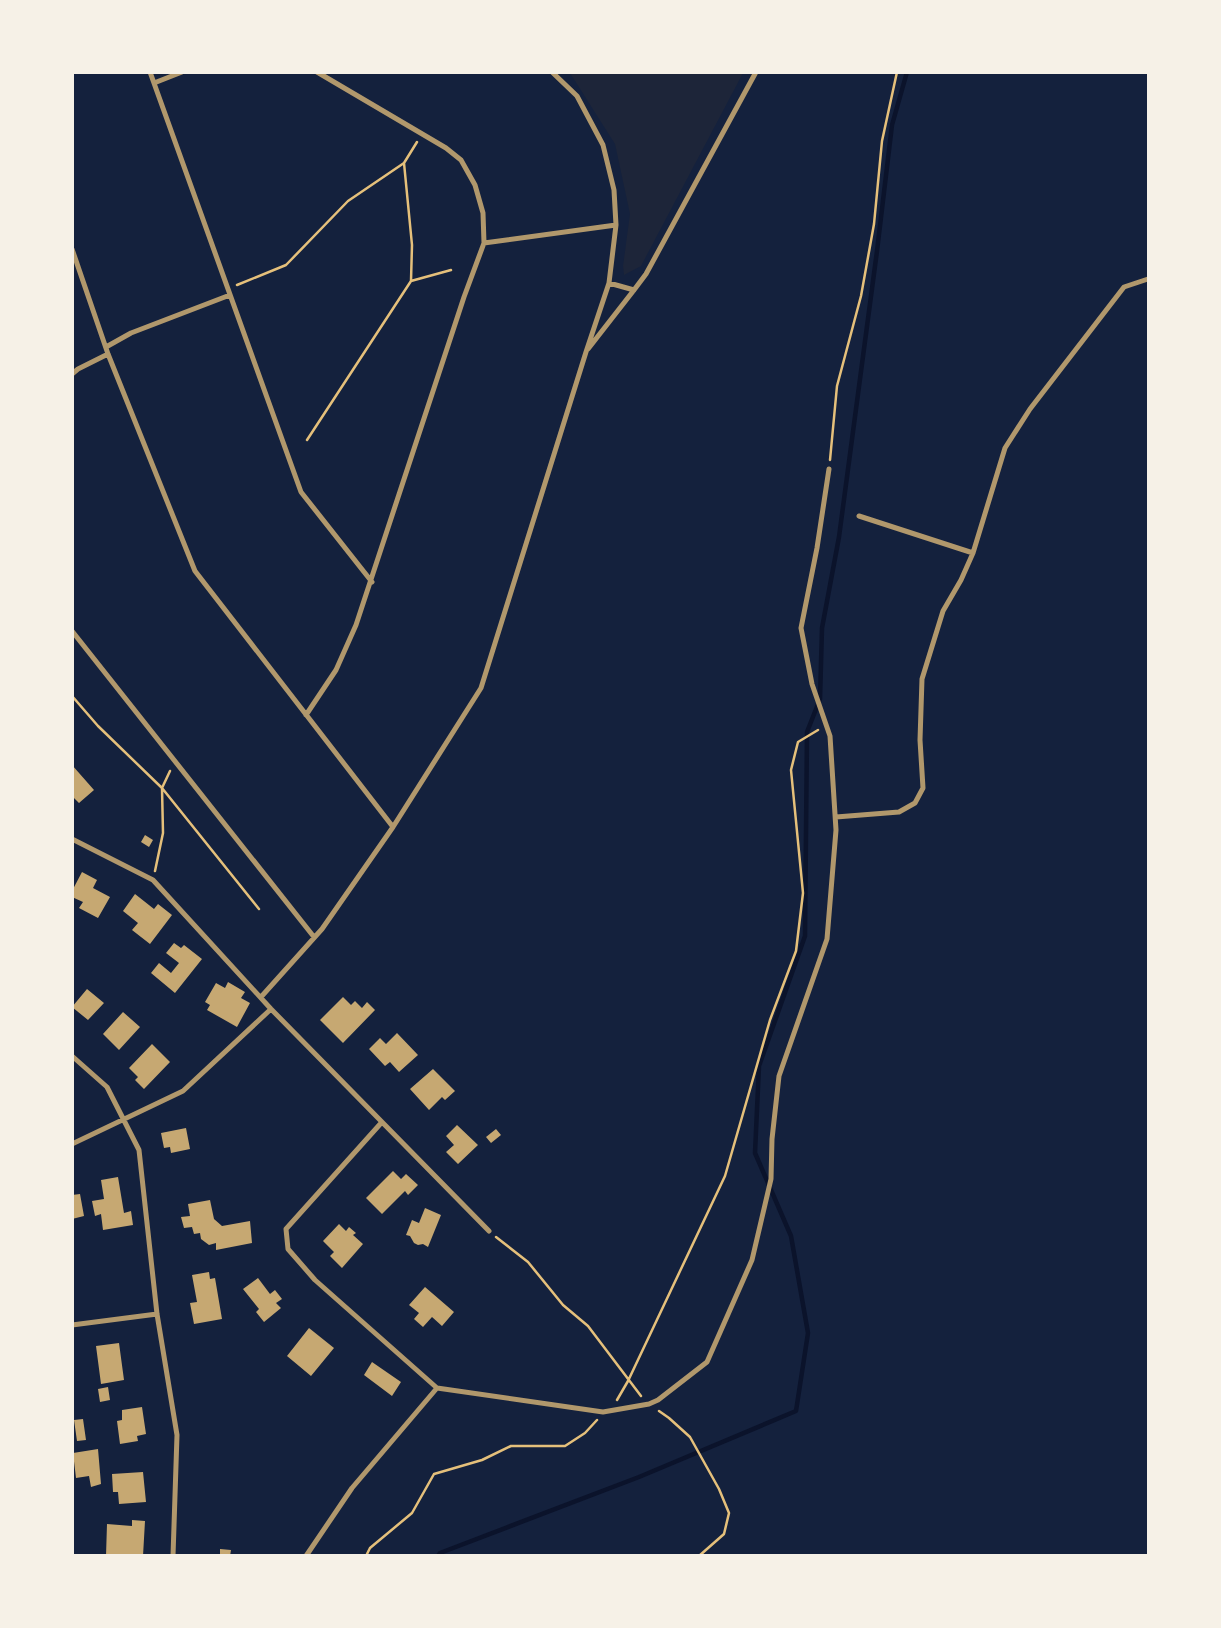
<svg xmlns="http://www.w3.org/2000/svg" width="1221" height="1628" font-family="'DM Sans',sans-serif">
<style>
.green{fill:#1d2539}
.lines{fill:none;stroke-linecap:round;stroke-linejoin:round}
.stream{stroke:#0b132b;stroke-width:4.5}
.building{fill:#c6a872}
.path{stroke:#e5c07b;stroke-width:2.5}
.minor{stroke:#b1986c;stroke-width:5}
</style>
<rect width="100%" height="100%" fill="#14213d"/>
<path class="green" d="M570,73H743L641,266L624,275L623,266L630,214L615,144Z"/>
<g class="lines">
<path class="stream" d="M438,1556L440,1553L639,1477L796,1411L808,1333L791,1236L755,1153L759,1066L805,936L807,732L820,699L822,628L839,537L877,251L892,125L907,72"/>
</g>
<path class="building" d="M72,765L94,790L79,803L72,796Z
M145,835L153,840L149,847L141,842Z
M82,872L97,880L93,888L110,897L98,918L79,908L83,902L72,897V891Z
M135,894L154,909L158,904L172,915L150,944L132,930L138,923L123,911Z
M174,943L181,948L184,945L202,959L175,993L151,973L159,963L171,973L179,963L166,953Z
M228,982L245,992L241,998L250,1003L237,1027L207,1010L210,1005L205,1002L216,983L225,988Z
M87,989L104,1003L88,1020L72,1007Z
M343,997L351,1005L355,1001L362,1008L367,1002L375,1010L343,1043L320,1020Z
M123,1012L140,1027L119,1050L103,1034Z
M397,1033L418,1055L399,1072L390,1062L385,1066L369,1049L380,1038L386,1044Z
M152,1044L170,1062L144,1089L135,1080L138,1077L129,1068Z
M433,1069L455,1091L445,1100L442,1097L429,1110L410,1089Z
M457,1125L478,1145L458,1164L446,1152L454,1145L446,1136Z
M186,1128L190,1149L171,1153L170,1147L164,1148L161,1133Z
M496,1129L501,1135L491,1143L486,1137Z
M393,1171L401,1179L406,1174L418,1185L408,1195L405,1191L382,1214L366,1198Z
M118,1177L124,1213L131,1211L133,1225L103,1230L101,1214L95,1216L92,1201L104,1199L101,1180Z
M80,1194L84,1216L72,1219V1195Z
M210,1200L214,1219L222,1226L250,1221L252,1243L216,1250V1243L209,1245L201,1239L200,1233L194,1234L192,1227L184,1228L181,1217L190,1216L188,1204Z
M425,1208L441,1215L428,1247L423,1244L418,1245L414,1243L410,1236L406,1235L412,1220L419,1223Z
M339,1224L346,1231L349,1227L356,1233L353,1235L363,1244L342,1268L330,1256L334,1252L323,1241Z
M209,1272L210,1279L215,1278L222,1319L194,1324L190,1303L197,1302L192,1275Z
M258,1278L270,1294L275,1290L282,1299L276,1303L281,1308L264,1322L256,1312L259,1309L243,1289Z
M425,1287L454,1312L442,1326L432,1317L423,1327L414,1319L419,1313L409,1305Z
M309,1328L334,1348L311,1376L287,1356Z
M119,1343L124,1380L101,1384L96,1346Z
M372,1362L401,1382L392,1396L364,1375Z
M108,1387L110,1400L100,1402L98,1389Z
M142,1407L146,1434L137,1436L138,1441L120,1444L117,1421L122,1420V1410Z
M83,1419L86,1440L77,1441L74,1420Z
M98,1449L101,1484L91,1487L89,1476L76,1478L73,1453Z
M143,1472L146,1502L119,1504L118,1492H113L112,1474Z
M132,1520L145,1521L143,1556H106L107,1524L132,1526Z
M220,1549L231,1550L230,1556H220Z"/>
<g class="lines">
<path class="path" d="M411,281L451,270
M237,285L286,265L348,201L404,163L417,142
M307,440L411,281L412,245L404,163
M830,460L837,386L861,296L874,224L882,141L897,72
M72,696L98,726L162,788L170,771
M155,871L163,833L162,788L259,909
M496,1237L528,1262L563,1305L588,1326L641,1396
M617,1400L628,1381L725,1176L770,1020L796,951L803,893L791,770L798,742L818,730
M659,1411L669,1418L690,1437L719,1489L729,1513L724,1534L699,1556
M366,1556L370,1548L412,1513L434,1474L482,1460L511,1446H565L585,1433L597,1420"/>
<path class="minor" d="M150,72L301,492L372,582
M154,83L182,72
M484,243L616,225
M72,249L108,354L195,571L393,827
M609,283L634,290
M106,347L131,333L230,295
M588,349L634,290L646,274L756,72
M72,374L78,369L108,354
M859,516L973,553
M72,631L314,937
M306,715L336,670L356,625L464,297L484,243L483,213L475,185L461,160L446,148L317,72
M836,817L899,812L915,803L923,788L920,740L922,679L943,611L961,580L973,553L1005,448L1030,409L1124,287L1148,279
M72,839L153,880L271,1009L489,1231
M261,997L322,929L393,827L481,688L586,352L609,283L616,225L614,190L603,145L577,96L552,72
M72,1056L107,1087L139,1150L157,1314L177,1435L173,1556
M382,1122L286,1229L288,1249L315,1280L437,1388
M72,1144L183,1091L271,1009
M72,1325L157,1314
M437,1388L603,1412L649,1404L658,1400L707,1362L752,1260L771,1179L772,1139L779,1076L827,939L836,830L830,736L812,684L801,628L817,548L829,469
M306,1556L352,1488L437,1388"/>
</g>
<rect width="1221" height="1628" fill="none" stroke="#f6f1e7" stroke-width="148"/>
</svg>
